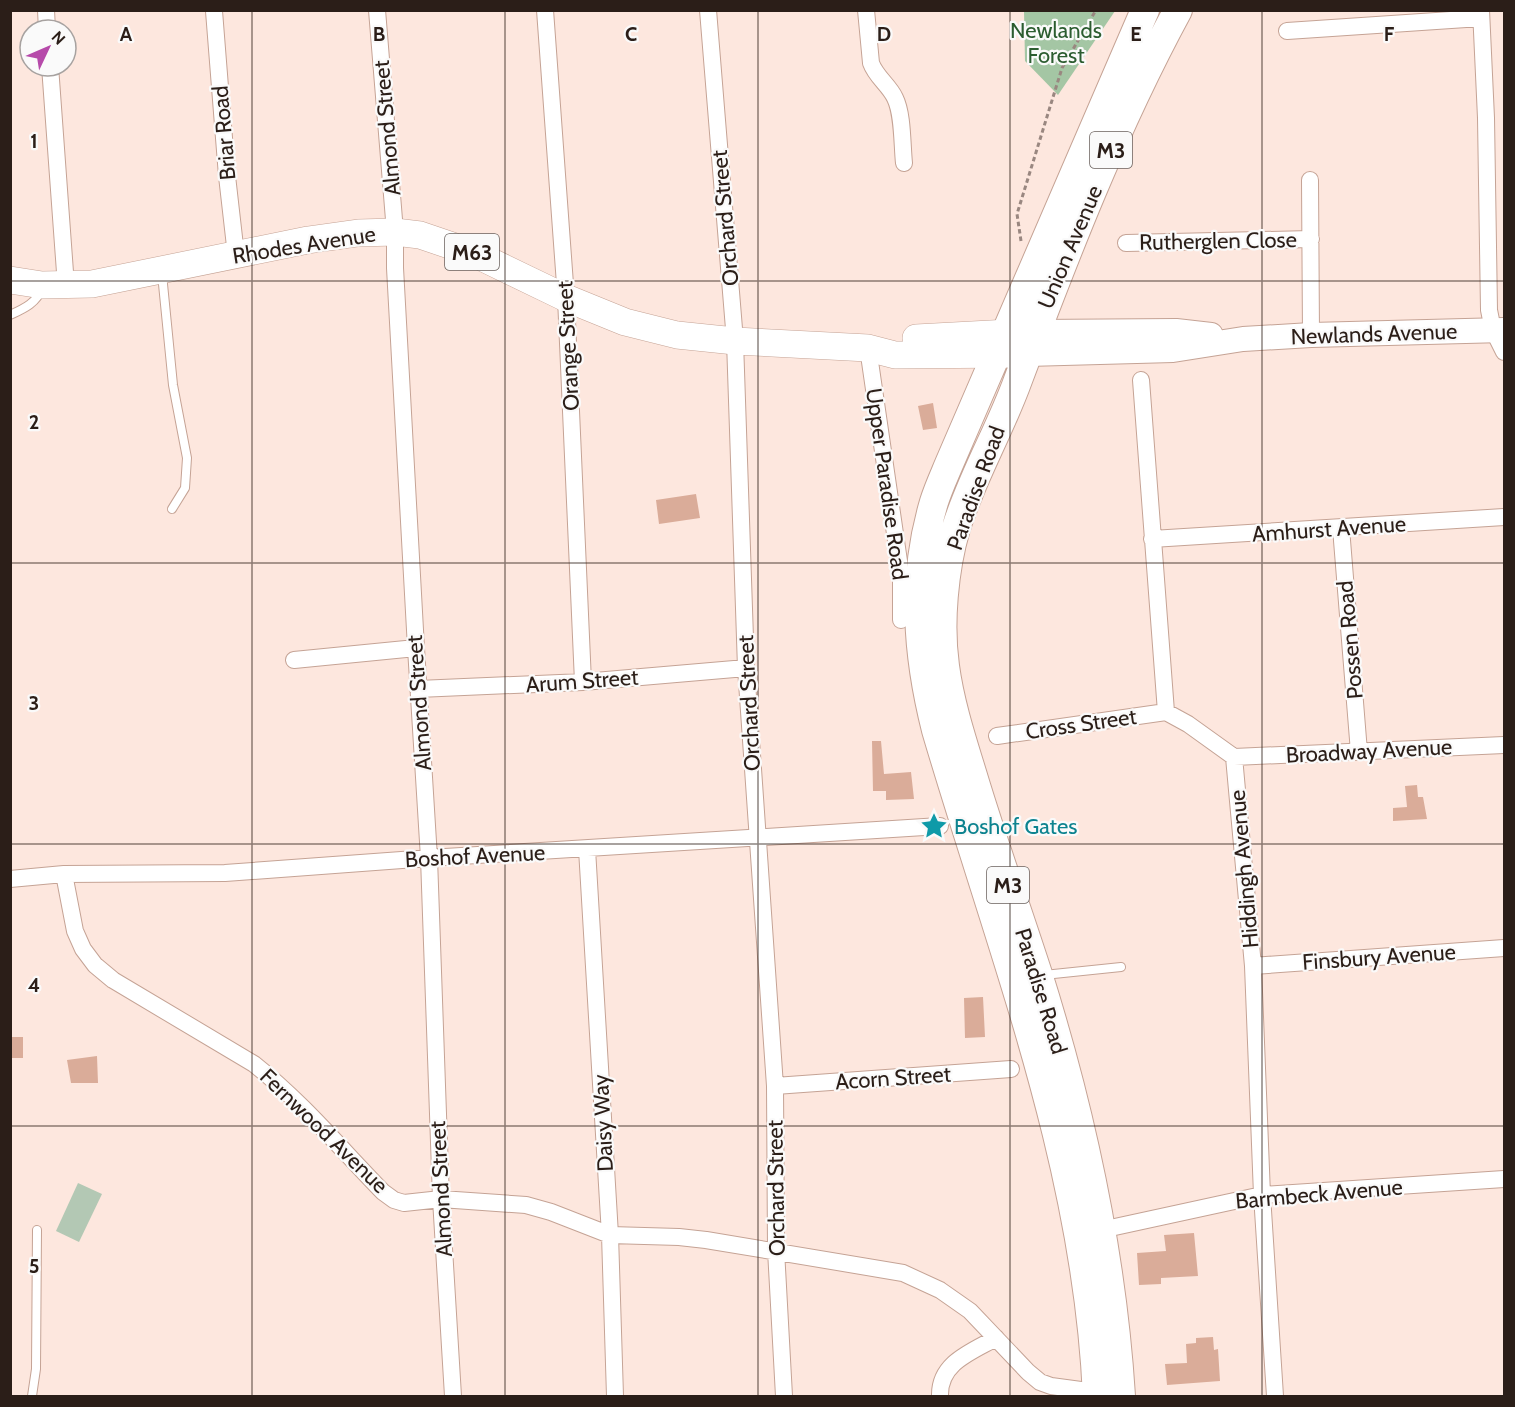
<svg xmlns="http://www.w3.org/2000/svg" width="1515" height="1407" font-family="Cabin,sans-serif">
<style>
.green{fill:#b3c8b4}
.forest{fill:#a4c6a4}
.building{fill:#daac99}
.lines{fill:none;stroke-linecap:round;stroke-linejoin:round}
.service-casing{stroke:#c5a395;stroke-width:10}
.minor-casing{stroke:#c5a395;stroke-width:18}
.secondary-casing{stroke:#c5a395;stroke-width:26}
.primary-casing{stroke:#c5a395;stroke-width:28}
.trunk-casing{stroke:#c5a395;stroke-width:30}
.path{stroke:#998780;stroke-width:3;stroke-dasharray:4.5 3;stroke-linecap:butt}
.service{stroke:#fff;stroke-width:8}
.minor{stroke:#fff;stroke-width:16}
.secondary{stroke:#fff;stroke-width:24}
.primary{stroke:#fff;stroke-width:27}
.trunk{stroke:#fff;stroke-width:28}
.grid{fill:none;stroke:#2b1e18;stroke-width:1.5;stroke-opacity:0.55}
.labels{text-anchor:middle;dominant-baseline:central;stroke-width:4.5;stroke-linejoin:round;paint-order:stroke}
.shield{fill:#fafafa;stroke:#69605c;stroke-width:1.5}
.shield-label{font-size:21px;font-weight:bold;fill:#2b1e18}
.park-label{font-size:22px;fill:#2c5d30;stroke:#fafafa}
.street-label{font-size:22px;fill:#2b1e18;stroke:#fafafa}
.culture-label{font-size:22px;fill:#0d838f;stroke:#fafafa;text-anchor:start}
.grid-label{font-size:20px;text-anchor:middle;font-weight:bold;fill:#2b1e18;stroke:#fafafa;stroke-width:4.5;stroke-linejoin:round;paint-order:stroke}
</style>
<rect width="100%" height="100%" fill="#fde7de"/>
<path class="green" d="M78,1183L102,1194L79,1242L56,1231Z"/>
<path class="forest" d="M1024,11V10L1115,11L1058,95L1025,61Z"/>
<path class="building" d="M933,403L937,428L923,430L918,406Z
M696,494L700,518L659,524L656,500Z
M872,741H881L884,774L911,772L914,799L886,800V791H873Z
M1417,785L1418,797H1423L1427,819L1393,821V808L1407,807L1405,786Z
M983,997L985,1037L965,1038L964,998Z
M10,1037H23V1058H10Z
M97,1056L98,1083H71L67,1060Z
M1194,1233L1198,1276L1161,1278V1284L1139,1285L1137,1253L1166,1251L1164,1235Z
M1213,1337L1214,1350L1218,1349L1220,1381L1167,1385L1165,1364L1187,1363L1186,1344L1196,1343V1338Z"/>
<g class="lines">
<defs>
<path id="service" d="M162,274L173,385L187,458L185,488L172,509
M10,315C23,309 37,303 42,288
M1044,975L1121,967
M32,1396L36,1369L37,1230"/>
<path id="minor" d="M46,10L47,30
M377,10L395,232V268L416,648L429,858L441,1199L453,1396
M545,10L566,298L583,682
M708,10L735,341L746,668L775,1086L776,1250L784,1396
M866,10L871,63C876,77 889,85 895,98C903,114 902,144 904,163
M1481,10L1486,118L1489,310L1493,330L1504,352
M214,11L227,176L236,255
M1287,31L1481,18
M50,66L66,286
M1310,180L1311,335
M1126,243L1311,239
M868,348L901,575V620
M1141,380L1166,712L1188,724L1234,757L1253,966L1262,1195L1275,1396
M1341,528L1359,752
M1152,539L1504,517
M294,660L416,648
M418,689L583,682L746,668
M997,736L1166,712
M1234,757L1504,745
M587,849L610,1235L615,1396
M64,874L75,931L83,949L95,965L113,980L254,1064C302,1102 341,1149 383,1192L394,1200L404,1203L441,1199L526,1205L551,1212L610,1235L679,1237L706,1240L903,1273L940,1290L970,1311L1028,1372L1040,1382L1051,1386L1103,1393
M10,879L64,874L225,873L429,858L940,826
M1253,966L1504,948
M775,1086L1011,1069
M1101,1230L1262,1195L1504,1179
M940,1396C939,1363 971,1352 996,1338"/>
<path id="secondary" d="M1035,332L1176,331L1211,335
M1027,354L1173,350L1243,339L1311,335L1504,330"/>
<path id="primary" d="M10,280L42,285L92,284L308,240L358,233L395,232L420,235L473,253L566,298L625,322L677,335L735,341L868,348L895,355L1018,354
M916,338L1027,332"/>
<path id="trunk" d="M1097,1396C1087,1165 1001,951 936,730C917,655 911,579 934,502C938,489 944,476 949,464L1145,10
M1121,1396C1112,1253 1081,1111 1038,974C1017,909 994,845 974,779C963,743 950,704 945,666C939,624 944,569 956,528C972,477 1000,430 1018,380C1065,255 1114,128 1178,10"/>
</defs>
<use href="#service" class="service-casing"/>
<use href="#minor" class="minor-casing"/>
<use href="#secondary" class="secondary-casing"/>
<use href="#primary" class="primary-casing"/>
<use href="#trunk" class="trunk-casing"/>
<path class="path" d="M1021,241L1017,214L1062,68L1096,10"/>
<use href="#service" class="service"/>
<use href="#minor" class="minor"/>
<use href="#secondary" class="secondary"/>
<use href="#primary" class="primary"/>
<use href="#trunk" class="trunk"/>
</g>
<path class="grid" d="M252,10V1396M505,10V1396M758,10V1396M1010,10V1396M1262,10V1396M10,281H1504M10,563H1504M10,844H1504M10,1126H1504"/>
<defs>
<symbol id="sight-bare" viewBox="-9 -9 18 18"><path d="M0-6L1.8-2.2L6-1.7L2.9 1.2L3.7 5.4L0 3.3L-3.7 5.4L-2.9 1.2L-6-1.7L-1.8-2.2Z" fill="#0f9aa8" stroke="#fafafa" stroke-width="2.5" paint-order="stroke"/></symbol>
</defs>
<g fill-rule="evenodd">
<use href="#sight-bare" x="915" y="807" width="38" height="38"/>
</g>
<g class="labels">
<g class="shield">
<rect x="1090" y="132" width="42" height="36" rx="4.5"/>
<rect x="445" y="234" width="54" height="36" rx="4.5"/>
<rect x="987" y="867" width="42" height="36" rx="4.5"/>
</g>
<g class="shield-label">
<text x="1111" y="150">M3</text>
<text x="472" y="252">M63</text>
<text x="1008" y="885">M3</text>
</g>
<g class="park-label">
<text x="1056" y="30">Newlands<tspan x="1056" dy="25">Forest</tspan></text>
</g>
<g class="street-label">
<text transform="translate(387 128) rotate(-95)">Almond Street</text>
<text transform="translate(224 133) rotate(-95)">Briar Road</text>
<text transform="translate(725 218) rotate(-95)">Orchard Street</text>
<text transform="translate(1218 241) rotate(-1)">Rutherglen Close</text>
<text transform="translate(304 245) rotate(-9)">Rhodes Avenue</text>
<text transform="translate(1070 247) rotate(-67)">Union Avenue</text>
<text transform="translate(1374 334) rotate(-2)">Newlands Avenue</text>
<text transform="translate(568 346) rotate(-93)">Orange Street</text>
<text transform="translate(887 484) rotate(82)">Upper Paradise Road</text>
<text transform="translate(976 488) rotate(-70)">Paradise Road</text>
<text transform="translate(1329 529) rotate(-4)">Amhurst Avenue</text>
<text transform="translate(1350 640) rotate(-95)">Possen Road</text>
<text transform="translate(582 681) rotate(-4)">Arum Street</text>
<text transform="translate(419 703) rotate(-94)">Almond Street</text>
<text transform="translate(749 703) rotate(-93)">Orchard Street</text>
<text transform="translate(1081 724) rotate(-8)">Cross Street</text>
<text transform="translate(1369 751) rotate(-3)">Broadway Avenue</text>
<text transform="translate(475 856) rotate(-3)">Boshof Avenue</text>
<text transform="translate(1244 869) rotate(-95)">Hiddingh Avenue</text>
<text transform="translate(1379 957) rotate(-4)">Finsbury Avenue</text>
<text transform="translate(1041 991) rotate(73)">Paradise Road</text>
<text transform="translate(893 1078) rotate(-4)">Acorn Street</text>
<text transform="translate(603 1123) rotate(-93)">Daisy Way</text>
<text transform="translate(324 1131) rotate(44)">Fernwood Avenue</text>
<text transform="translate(776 1188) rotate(-91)">Orchard Street</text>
<text transform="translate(441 1189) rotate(-93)">Almond Street</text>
<text transform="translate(1319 1194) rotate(-5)">Barmbeck Avenue</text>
</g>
<g class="culture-label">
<text x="954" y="826">Boshof Gates</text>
</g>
</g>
<g class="grid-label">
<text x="126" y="41">A</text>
<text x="379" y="41">B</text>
<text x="631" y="41">C</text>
<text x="884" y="41">D</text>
<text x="1136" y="41">E</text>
<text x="1389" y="41">F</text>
<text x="34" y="148">1</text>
<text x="34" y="429">2</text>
<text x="34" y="710">3</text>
<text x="34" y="992">4</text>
<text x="34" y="1273">5</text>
</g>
<rect width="1515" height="1407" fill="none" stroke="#2b1e18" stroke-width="24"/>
<g transform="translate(48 48) rotate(46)"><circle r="28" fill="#fafafa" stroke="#a7a2a0" stroke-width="1.5"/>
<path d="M0-4.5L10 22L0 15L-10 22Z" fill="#b64aaa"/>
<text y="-9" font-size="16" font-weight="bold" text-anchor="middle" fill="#2b1e18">N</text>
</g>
</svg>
